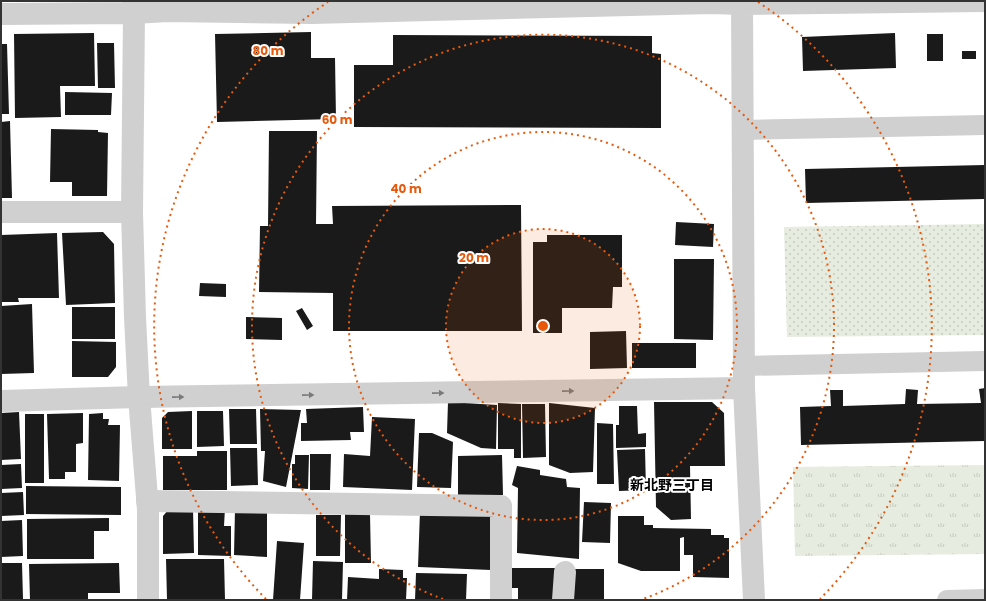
<svg xmlns="http://www.w3.org/2000/svg" width="986" height="601" font-family="Poppins,'Noto Sans JP',sans-serif">
<style>
.grass{fill:url(#grass-tufts)}
.park{fill:url(#park-dots)}
.building{fill:#1a1a1a}
.lines{fill:none;stroke-linecap:round;stroke-linejoin:round}
.service{stroke:#d0d0d0;stroke-width:20}
.minor{stroke:#d0d0d0;stroke-width:22}
.tertiary{stroke:#d0d0d0;stroke-width:22}
.oneway{fill:#7a7a7a}
.ring{fill:none;stroke:#e8590c;stroke-width:2;stroke-dasharray:2 4}
.labels{text-anchor:middle;dominant-baseline:central;stroke-width:4;stroke-linejoin:round;paint-order:stroke}
.neighbourhood-label{font-size:14px;font-weight:bold;fill:#000;stroke:#fff}
.centre{fill:#e8590c;stroke:#fff;stroke-width:2}
.ring-label{font-size:12px;text-anchor:middle;font-weight:bold;fill:#e8590c;stroke:#fff;stroke-width:4;stroke-linejoin:round;paint-order:stroke}
</style>
<defs>
<pattern id="grass-tufts" width="24" height="20" patternUnits="userSpaceOnUse"><rect width="24" height="20" fill="#e6ecdf"/><path d="M3 7l-1-3M5 7V3M7 7l1-3M15 17l-1-3M17 17v-4M19 17l1-3" fill="none" stroke="#c6cbc0"/></pattern>
<pattern id="park-dots" width="8" height="8" patternUnits="userSpaceOnUse"><rect width="8" height="8" fill="#e6ecdf"/><path d="M2 2h.1M6 6h.1" fill="none" stroke="#c6cbc0" stroke-width="1.8" stroke-linecap="round"/></pattern>
</defs>
<rect width="100%" height="100%" fill="#fff"/>
<path class="grass" d="M985,465V554L795,556L793,467Z"/>
<path class="park" d="M985,224V335L787,337L784,227Z"/>
<path class="building" d="M311,32V58H335L336,119L217,122L215,34Z
M94,33L95,86H60L61,117L15,118L14,34Z
M895,33L896,68L803,71L802,37Z
M927,34H943V61H927Z
M393,35L652,36V53L661,54V128L354,127V65H393Z
M97,43H114L115,88H98Z
M1,44H7L9,114H1Z
M962,51H976V59H962Z
M65,92L112,93L111,115H65Z
M10,121L12,198H1V122Z
M51,129L98,130V132L108,133L107,196H72V182H50Z
M269,131H317L316,224H333L332,206L521,205L522,331H333V293L259,292L260,226H268Z
M985,165V199L806,203L805,169Z
M676,222L714,224L713,247L675,245Z
M103,232L114,244L115,303L66,305L62,233Z
M57,233L59,298H18L19,302H1V235Z
M547,235H622V287H613L612,308H562V333H533V242H547Z
M674,259H714L713,340L674,339Z
M200,283L226,284V297L199,296Z
M32,304L34,373L1,374V306Z
M72,307H115V339H72Z
M302,308L313,326L307,330L296,311Z
M246,317L282,318V340L246,339Z
M626,331L627,368L590,369V332Z
M72,341L116,342V367L108,377H72Z
M632,343H696V368H632Z
M985,388V441L801,445L800,407L831,406L830,390H843V406L905,404L906,389L918,390L917,404L981,403L979,389Z
M448,402L497,405L496,449L481,448L447,433Z
M654,402H712L724,413L725,466H690L691,519L671,520L656,507Z
M498,403L521,404V458H514V449H498Z
M549,403L595,408L593,472L570,473L549,465Z
M522,404H545L546,457L523,458Z
M619,406H637L638,434L646,433V447L616,448V425H619Z
M363,407L364,432H350L351,440L301,441V423H307L306,409Z
M229,409H256L257,444H230Z
M260,409L301,410L286,487L263,481L265,451H261Z
M192,411V449H162V418L168,412Z
M197,411H223L224,446L197,447Z
M19,412L21,459L1,460V413Z
M83,413V443L76,444V472H65V479H49L47,414Z
M103,413V419H109L108,425H120L119,481L88,480L89,414Z
M25,414H44V483H25Z
M372,417L415,419L412,490L343,487L344,454L370,456Z
M597,423L613,424L614,484H597Z
M419,433H432L453,442L451,488L417,487Z
M230,448H257L258,485L231,486Z
M645,449L646,490L619,491L617,450Z
M197,451H227V490H163V456H197Z
M310,454H331L330,490H310Z
M295,455H309L308,489L292,488V464H295Z
M502,455L503,495L458,496V456Z
M21,464L22,488L1,489V465Z
M517,466L540,470V475L566,479L567,487L580,488L579,559L517,553L518,488L512,485Z
M26,486L121,487V515L26,514Z
M23,492L24,515L1,516V493Z
M584,502L611,503L610,543L582,542Z
M193,508L194,553L163,554V516L169,509Z
M198,508H225L224,526H231V556L198,555Z
M235,509L267,511V557L234,555Z
M420,511L493,515L491,570L418,567Z
M345,514H370L371,563H345Z
M316,515H341L340,556H316Z
M618,516H644V525H653V528L711,529V535H724V538H729V578L693,577V555H684V537L680,538V571H641L618,563Z
M109,518V531H94V559H27V519Z
M22,520L23,556L1,557V521Z
M277,541L304,543L300,600H273Z
M166,559H224L225,600H167Z
M313,561L343,562L342,600H312Z
M1,563H22L23,599H1Z
M119,563L120,593H88V600H30L29,564Z
M510,568H556V600H518V588H510Z
M379,569L403,570V578H407L406,600H347L348,577L379,579Z
M572,569H604V600H572Z
M416,573L467,574L466,600H415Z"/>
<g class="lines">
<path class="service" d="M743,130L985,125
M744,366L985,361
M947,600L985,599"/>
<path class="minor" d="M1,212H132
M1,401L139,397L744,388L754,600
M147,501L501,506V600
M563,600L565,572"/>
<path class="tertiary" d="M133,1L134,13L132,212L135,317L139,397L148,510V600
M742,1L744,388
M1,14L134,13L167,11L312,13L711,3L742,4L985,1"/>
</g>
<defs><path id="oneway-solid" d="M-6-.8H1V-3.2L6.5 0L1 3.2V.8H-6Z"/></defs>
<g class="oneway">
<use href="#oneway-solid" transform="translate(568 391) rotate(-1)"/>
<use href="#oneway-solid" transform="translate(438 393) rotate(-1)"/>
<use href="#oneway-solid" transform="translate(308 395) rotate(-1)"/>
<use href="#oneway-solid" transform="translate(178 397) rotate(-1)"/>
</g>
<circle cx="543" cy="326" r="97" fill="#e8590c" fill-opacity=".12"/>
<g class="ring">
<circle cx="543" cy="326" r="97"/>
<circle cx="543" cy="326" r="194"/>
<path d="M443 599A291 291 0 1 1 643 599"/>
<path d="M266 599A389 389 0 0 1 328 2M758 2A389 389 0 0 1 820 599"/>
</g>
<g class="labels">
<g class="neighbourhood-label">
<text x="672" y="485">新北野三丁目</text>
</g>
</g>
<circle cx="543" cy="326" r="6" class="centre"/>
<g class="ring-label">
<text x="268" y="55">80 m</text>
<text x="337" y="124">60 m</text>
<text x="406" y="193">40 m</text>
<text x="474" y="262">20 m</text>
</g>
<rect width="986" height="601" fill="none" stroke="#333333" stroke-width="4"/>
</svg>
